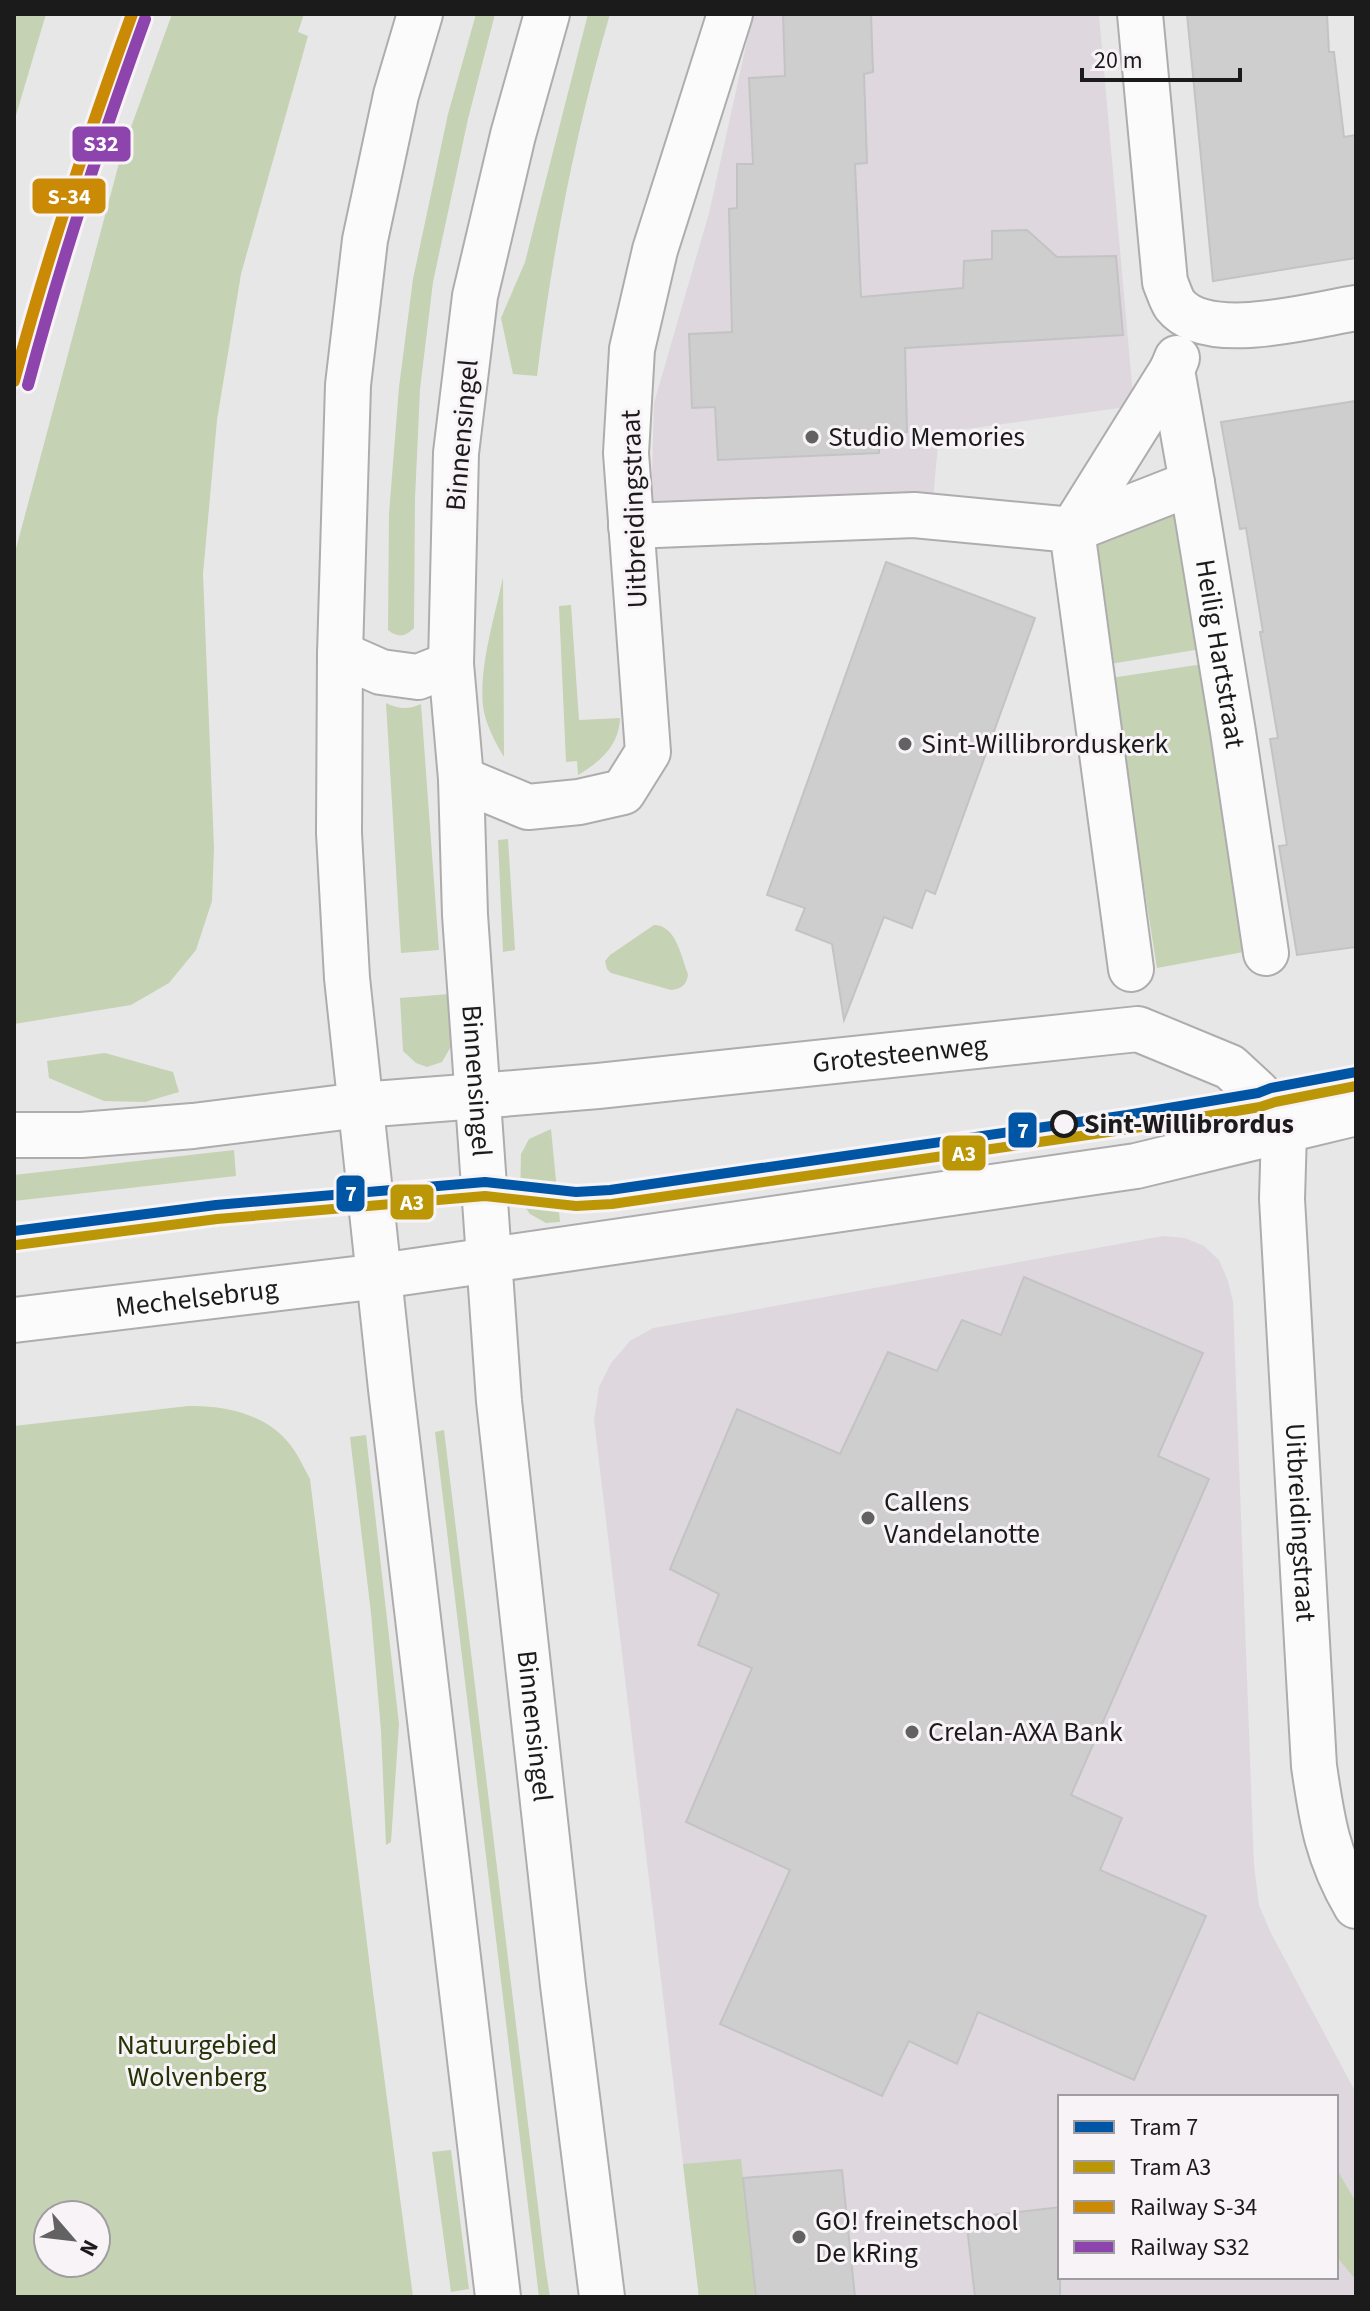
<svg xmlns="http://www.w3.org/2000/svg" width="1370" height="2311" font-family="'Source Sans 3',sans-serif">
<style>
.built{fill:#ded8de;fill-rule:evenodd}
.green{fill:#c5d2b3;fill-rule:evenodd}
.building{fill:#cfcecf;stroke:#c4c3c4;stroke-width:2}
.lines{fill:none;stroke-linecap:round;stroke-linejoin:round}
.minor-casing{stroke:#aeacad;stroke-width:48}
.secondary-casing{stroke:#aeacad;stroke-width:48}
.primary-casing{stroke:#aeacad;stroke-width:48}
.minor{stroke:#fcfbfc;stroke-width:44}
.secondary{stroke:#fcfbfc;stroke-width:44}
.primary{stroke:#fcfbfc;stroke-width:44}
.rail-1-casing{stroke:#f7f3f6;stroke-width:18}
.rail-2-casing{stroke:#f7f3f6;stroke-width:18}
.rail-1{stroke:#cb8a06;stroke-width:12}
.rail-2{stroke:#8e44ad;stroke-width:12}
.tram-1-casing{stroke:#f7f3f6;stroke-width:16}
.tram-2-casing{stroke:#f7f3f6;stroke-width:16}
.tram-1{stroke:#0056a4;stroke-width:10}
.tram-2{stroke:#bb9708;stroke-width:10}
.poi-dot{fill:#636263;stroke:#f7f3f6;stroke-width:3}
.stop-dot{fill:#f7f3f6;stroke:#1c1b1c;stroke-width:4}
.labels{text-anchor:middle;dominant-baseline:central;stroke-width:6;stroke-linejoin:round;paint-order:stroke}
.street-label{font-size:28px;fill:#1c1b1c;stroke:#f7f3f6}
.poi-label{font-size:28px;fill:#1c1b1c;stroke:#f7f3f6;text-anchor:start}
.stop-label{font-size:28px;font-weight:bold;fill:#1c1b1c;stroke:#f7f3f6;text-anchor:start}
.park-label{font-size:28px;fill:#243305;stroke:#f7f3f6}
.line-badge{stroke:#f7f3f6;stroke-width:3}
.badge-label{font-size:22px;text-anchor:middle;font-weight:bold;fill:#fff}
</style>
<rect width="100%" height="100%" fill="#e8e7e8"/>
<path class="built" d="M753,14H1099L1134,406L939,433L931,522L650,541L654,403L709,213Z
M1163,1236L1185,1238L1204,1246L1219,1260L1228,1281L1233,1301L1254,1865L1259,1905L1271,1933L1356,2093V2297H699L594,1420L599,1387L611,1363L630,1341L653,1328ZM1060,2097H1336V2277H1060Z"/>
<path class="green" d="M14,14H46L14,122Z
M172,14H304L298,32L308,36L241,274L217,420L203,574L214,848L212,901L196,950L169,983L131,1005L14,1024V556L122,152Z
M476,14H495L468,119L433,282L420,389L415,499L414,628C405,637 398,638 388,630L389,514L399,387L413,279L448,114Z
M588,14H610C575,133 552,253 537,376L513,374L501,318L525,262Z
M1180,513L1201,649L1110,664L1088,530Z
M503,577L504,757C495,742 485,723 483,706C479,666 495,616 503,577Z
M571,605L579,720L620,718C619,746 600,762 578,775L577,761L566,762L559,606Z
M1203,664L1249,951L1157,968L1111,678Z
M386,703C399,709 408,710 421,704L439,950L401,953Z
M508,839L515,950L503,952L498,840Z
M654,925C676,925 681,956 688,974C687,985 681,989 671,990L611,973L607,969L605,961L610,955Z
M450,994L453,1043L442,1062L427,1067L416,1063L403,1051L400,998Z
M105,1053L173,1072L179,1092L145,1102L104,1101L49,1078L47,1061Z
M551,1129L560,1222L546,1223L530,1214L520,1200L521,1154L529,1139Z
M234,1150L236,1176L14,1201V1175Z
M238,1210L240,1224L14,1252V1237Z
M188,1406C222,1405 263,1413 287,1441C297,1452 303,1466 310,1479L373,1992L413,2297H14V1426ZM48,2215H96V2263H48Z
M444,1430L545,2264L550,2297H539L435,1432Z
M366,1435L399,1724L391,1842L386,1845L381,1731L371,1613L350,1437Z
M451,2150L469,2289L451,2292L432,2152Z
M741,2159L756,2297H699L683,2164Z
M1336,2168L1356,2202V2280L1336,2256Z"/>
<path class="building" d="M783,14H871L873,72L864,74L867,163L855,164L861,297L963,288L964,261L992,259V231L1027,230L1057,257L1116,256L1123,335L905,348L907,432L879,433V453L718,460L715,407L692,408L689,334L732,332L729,209L737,208V164H753L749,78L785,76Z
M1187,14H1327L1329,52H1334L1344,137L1356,135V258L1213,281Z
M1356,401V947L1297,955L1279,846L1287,845L1270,739L1278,738L1260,632H1263L1246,528L1240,529L1221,422Z
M886,562L1035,618L935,894L926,890L912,928L884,917L844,1020L832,944L796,930L805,908L767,895Z
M1024,1277L1203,1353L1158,1456L1209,1479L1071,1795L1122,1818L1100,1870L1206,1916L1134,2080L978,2012L957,2064L909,2041L882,2096L720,2024L790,1870L686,1822L752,1668L698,1645L719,1594L670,1569L737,1409L840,1454L888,1352L937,1371L962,1320L1001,1335Z
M842,2170L855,2297H756L743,2178Z
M1060,2207V2297H975L966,2218Z"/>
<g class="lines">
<defs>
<g id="minor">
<path d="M1140,14L1165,282C1168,289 1171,299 1175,305C1207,345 1312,315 1356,308"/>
<path d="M1177,358L1172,370L1192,483"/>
<path d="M631,526L914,515L1072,530L1131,969"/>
<path id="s1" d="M1072,530L1192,483L1233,732L1266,953"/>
<path d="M1072,530L1172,370"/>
<path d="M461,779L528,807L579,802L623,792L648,752L626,453L632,349L655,250L730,14"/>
<path id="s2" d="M1284,1131L1282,1199L1314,1766C1322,1821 1327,1856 1356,1906"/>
</g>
<g id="secondary">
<path id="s3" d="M478,1096L598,1086L1138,1029L1230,1067L1258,1093L1284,1131"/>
<path d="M490,1260L1136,1166L1356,1113"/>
</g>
<g id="primary">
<path d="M420,14L396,95L365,240L348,385L340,654L339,833L347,978L391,1389L498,2297"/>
<path id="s4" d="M547,14L513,135L475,296L456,453L451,664L461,779L465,915L499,1401L563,1985L602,2297"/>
<path d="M340,654L381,672L418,677L451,664"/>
<path d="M14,1135H81L193,1126L360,1105L478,1096"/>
<path id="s5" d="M14,1320L380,1276L490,1260"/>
</g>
</defs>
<use href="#minor" class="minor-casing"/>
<use href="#secondary" class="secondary-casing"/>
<use href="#primary" class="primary-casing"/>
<use href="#minor" class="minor"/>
<use href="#secondary" class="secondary"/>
<use href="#primary" class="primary"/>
<defs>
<path id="rail-1" d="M14,381C47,257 88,135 132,14"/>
<path id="rail-2" d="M28,385C61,261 101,140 145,19"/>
</defs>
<use href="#rail-1" class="rail-1-casing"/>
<use href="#rail-2" class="rail-2-casing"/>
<use href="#rail-1" class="rail-1"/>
<use href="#rail-2" class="rail-2"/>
<defs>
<path id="tram-1" d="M14,1231L216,1205L485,1182L576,1192L610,1190L1127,1115L1258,1093L1271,1088L1356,1072"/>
<path id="tram-2" d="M16,1245L217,1219L485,1196L576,1206L612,1204L1129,1129L1260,1107L1275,1102L1356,1086"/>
</defs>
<use href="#tram-1" class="tram-1-casing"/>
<use href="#tram-2" class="tram-2-casing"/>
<use href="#tram-1" class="tram-1"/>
<use href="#tram-2" class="tram-2"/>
</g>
<g class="poi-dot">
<circle cx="812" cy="437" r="8"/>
<circle cx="905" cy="744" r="8"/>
<circle cx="868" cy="1518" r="8"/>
<circle cx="912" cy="1732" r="8"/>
<circle cx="799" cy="2237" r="8"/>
</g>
<circle class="stop-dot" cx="1064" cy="1124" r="12"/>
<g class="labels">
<g class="street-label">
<text transform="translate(462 435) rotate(-85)">Binnensingel</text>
<text transform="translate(634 509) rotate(-92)">Uitbreidingstraat</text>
<text stroke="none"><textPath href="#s1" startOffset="302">Heilig Hartstraat</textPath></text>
<text stroke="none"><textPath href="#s3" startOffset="424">Grotesteenweg</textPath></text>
<text stroke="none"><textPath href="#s4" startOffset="1078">Binnensingel</textPath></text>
<text stroke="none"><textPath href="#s5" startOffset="184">Mechelsebrug</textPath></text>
<text stroke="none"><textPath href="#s2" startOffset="392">Uitbreidingstraat</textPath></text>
<text stroke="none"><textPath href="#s4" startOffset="1726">Binnensingel</textPath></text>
</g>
<g class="poi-label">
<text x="828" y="437">Studio Memories</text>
<text x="921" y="744">Sint-Willibrorduskerk</text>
<text x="884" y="1502">Callens<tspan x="884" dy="32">Vandelanotte</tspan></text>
<text x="928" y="1732">Crelan-AXA Bank</text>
<text x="815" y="2221">GO! freinetschool<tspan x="815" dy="32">De kRing</tspan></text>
</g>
<g class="stop-label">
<text x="1084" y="1124">Sint-Willibrordus</text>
</g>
<g class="park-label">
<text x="197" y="2045">Natuurgebied<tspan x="197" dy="32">Wolvenberg</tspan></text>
</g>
</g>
<g class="line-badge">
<rect x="71" y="125" width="61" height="38" rx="8" fill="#8e44ad"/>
<rect x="31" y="177" width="76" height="38" rx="8" fill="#cb8a06"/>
<rect x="1007" y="1111" width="31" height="38" rx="8" fill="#0056a4"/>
<rect x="941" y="1134" width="46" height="38" rx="8" fill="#bb9708"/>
<rect x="335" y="1174" width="31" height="39" rx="8" fill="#0056a4"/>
<rect x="389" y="1183" width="46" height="38" rx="8" fill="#bb9708"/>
</g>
<g class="badge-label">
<text x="101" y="151">S32</text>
<text x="69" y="204">S-34</text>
<text x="1023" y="1138">7</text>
<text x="964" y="1161">A3</text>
<text x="351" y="1201">7</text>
<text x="412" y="1210">A3</text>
</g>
<rect width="1370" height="2311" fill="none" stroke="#1c1b1c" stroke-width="32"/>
<rect x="1058" y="2095" width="280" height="184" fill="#f7f3f6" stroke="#9f9d9f" stroke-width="2"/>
<rect x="1074" y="2121" width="40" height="12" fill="#0056a4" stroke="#9f9d9f" stroke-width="2"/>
<text x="1130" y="2135" font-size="24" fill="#1c1b1c">Tram 7</text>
<rect x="1074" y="2161" width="40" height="12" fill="#bb9708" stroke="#9f9d9f" stroke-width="2"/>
<text x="1130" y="2175" font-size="24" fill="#1c1b1c">Tram A3</text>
<rect x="1074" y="2201" width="40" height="12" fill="#cb8a06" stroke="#9f9d9f" stroke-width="2"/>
<text x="1130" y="2215" font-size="24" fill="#1c1b1c">Railway S-34</text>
<rect x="1074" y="2241" width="40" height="12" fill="#8e44ad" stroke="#9f9d9f" stroke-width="2"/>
<text x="1130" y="2255" font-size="24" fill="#1c1b1c">Railway S32</text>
<g transform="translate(72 2239) rotate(118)"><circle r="38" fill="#f7f3f6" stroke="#9f9d9f" stroke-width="2"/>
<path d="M0-6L14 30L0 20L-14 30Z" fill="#636263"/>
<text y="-12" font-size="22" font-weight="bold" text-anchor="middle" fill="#1c1b1c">N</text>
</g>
<path d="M1082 68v12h158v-12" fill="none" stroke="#1c1b1c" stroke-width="4"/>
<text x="1094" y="68" font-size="24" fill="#1c1b1c" stroke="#f7f3f6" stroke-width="6" paint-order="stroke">20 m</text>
</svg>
